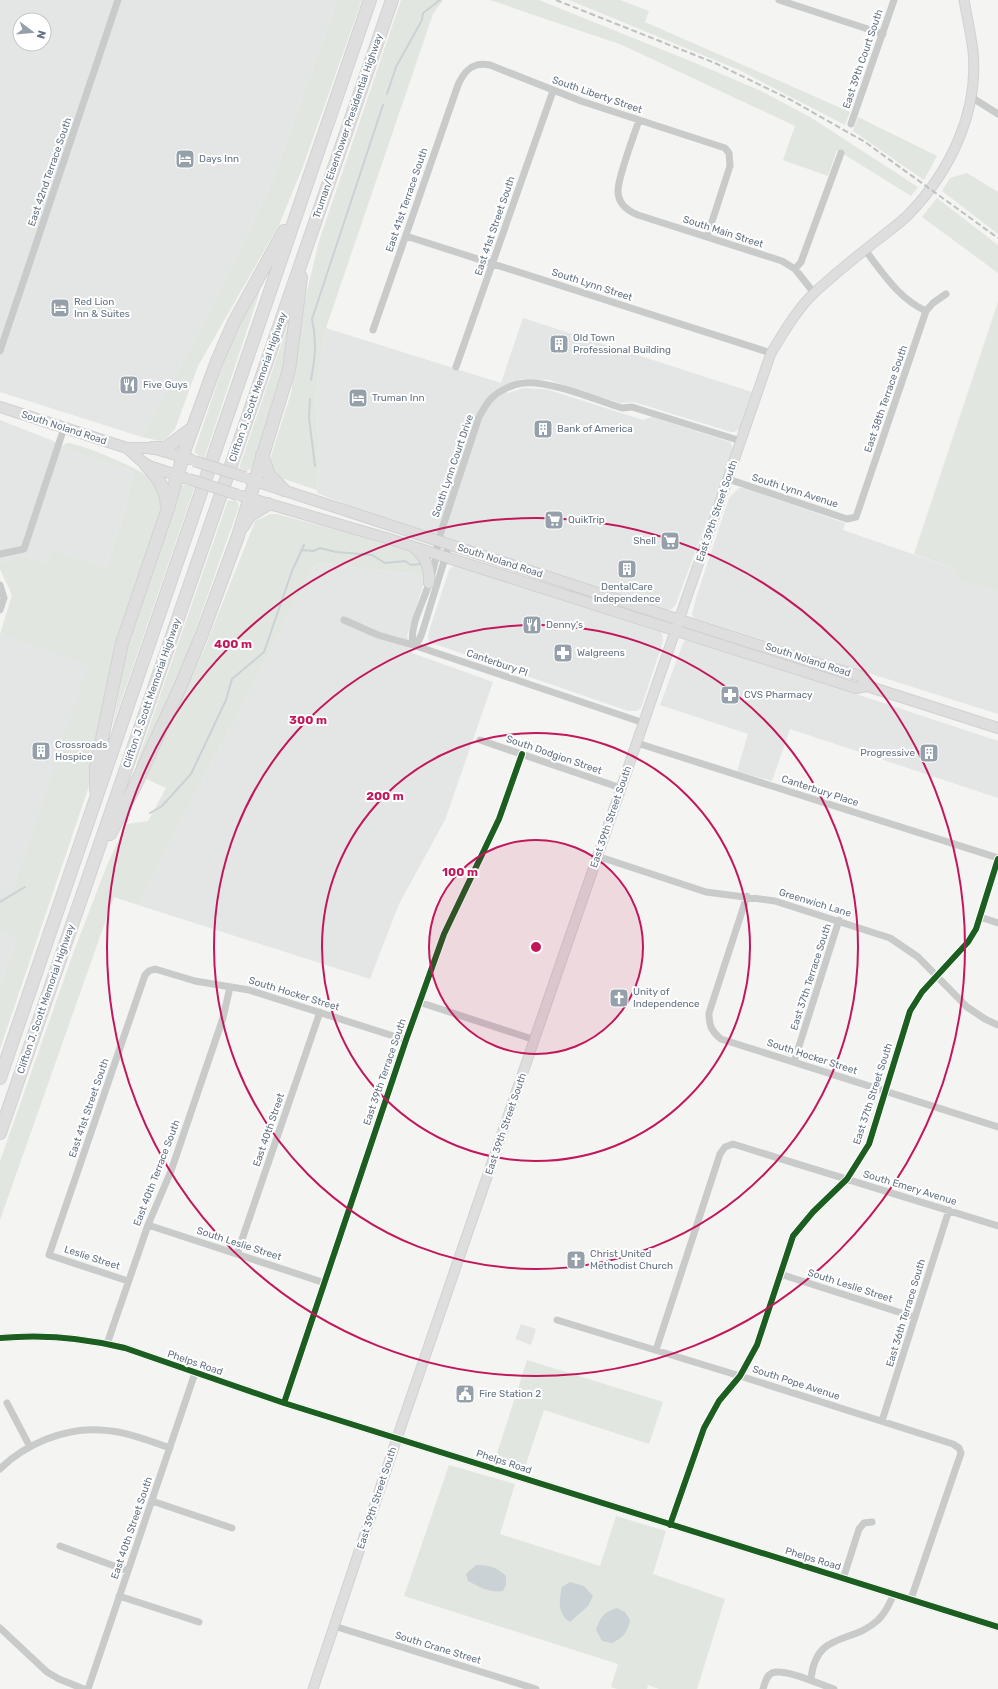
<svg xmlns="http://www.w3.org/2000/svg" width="998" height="1689" font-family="Rubik,sans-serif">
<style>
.built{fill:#e4e6e5;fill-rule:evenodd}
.green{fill:#e2e6e0}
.water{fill:#cad2d5}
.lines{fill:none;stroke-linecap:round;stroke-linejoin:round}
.stream{stroke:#cad2d5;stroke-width:2}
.secondary-casing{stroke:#d1d2d3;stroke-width:11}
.primary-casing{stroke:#d1d1d2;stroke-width:12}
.motorway-casing{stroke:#d1d2d2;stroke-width:14}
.minor{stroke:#c9caca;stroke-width:7}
.tertiary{stroke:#c9caca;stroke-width:8}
.secondary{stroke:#dedede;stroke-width:9}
.primary{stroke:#dedede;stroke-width:10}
.motorway{stroke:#dedede;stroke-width:12}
.rail{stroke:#bec0c2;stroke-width:2;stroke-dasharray:6 3;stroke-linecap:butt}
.primary-bridge-casing{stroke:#d1d1d2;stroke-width:12;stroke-linecap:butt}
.primary-bridge{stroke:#dedede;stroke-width:10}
.cycleway-casing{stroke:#fff;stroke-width:8}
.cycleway{stroke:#1b5e20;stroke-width:6}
.ring{fill:none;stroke:#c2185b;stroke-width:2}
.labels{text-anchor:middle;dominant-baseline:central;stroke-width:4;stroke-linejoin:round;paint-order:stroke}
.street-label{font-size:10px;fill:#647383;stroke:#fff}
.poi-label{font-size:10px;fill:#647383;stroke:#fff;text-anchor:start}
.centre{fill:#c2185b;stroke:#fff;stroke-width:2}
.ring-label{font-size:12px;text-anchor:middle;font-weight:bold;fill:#c2185b;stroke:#fff;stroke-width:4;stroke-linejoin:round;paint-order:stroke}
</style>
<rect width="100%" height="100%" fill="#f4f4f2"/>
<path class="built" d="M0,0H337L274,176L218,295L142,437L0,392ZM20,20H44V44H20Z
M523,318L752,392L740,428L735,432H731L634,402L620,403L549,380L521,379L503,386L508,393L523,388L546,389L643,420L652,417L730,442L732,446V452L676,604L672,609L667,610L393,523L317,493L319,463L316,389L326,328L501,383Z
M0,420L51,440L64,446L62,448L133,472L123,516L106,567L52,549L46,563L18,555L0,563Z
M739,488H744L845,523L843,530L956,569L954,578L998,592V714L694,618L692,614L696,598L729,498Z
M316,563L426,576L407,636L412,653L493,682L445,820L399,904L370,979L138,905Z
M455,565L655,629L662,633L663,641L641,708L637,711H628L429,642L428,637L430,628L449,570Z
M0,634L89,664L12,891L0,897Z
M687,638L998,741V798L790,729L772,781L737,771L748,734L660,705L683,643Z
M0,930L17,938L0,984Z
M521,1324L536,1329L531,1345L515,1339Z"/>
<path class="green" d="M337,0H362L302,169L279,225L198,366L175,429L165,440L160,441L142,437L218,295L274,176Z
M401,0H443L433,14L326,328L316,389L319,463L317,490L281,478C273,472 270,466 271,456L291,393L303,308L319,241Z
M490,0H539L705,67L761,91L810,117L918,187L911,196L837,150L828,176L783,160L795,126L622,45Z
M569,0H620L649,11L645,22L850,112L845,125L739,70Z
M858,117L937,156L924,180L853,131Z
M967,173L998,192V234L942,191L950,178Z
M937,198L998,245V273L922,217Z
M266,269L257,300L204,459L194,452L235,330Z
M998,302V592L953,578L956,569L914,554Z
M291,316L282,379L252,468L247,471L239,468Z
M66,443C78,442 141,469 150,478C159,486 162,501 161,512L119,634L88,789L0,1049V984L17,938L0,930V897L12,891L88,665L0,634L12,595L0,569V563L18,555L46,563L52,549L106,567L123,516L133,472L62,448Z
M186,484L195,486L113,725L130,633L181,486Z
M228,500L237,501L239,506L192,640L182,674L140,767L136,765Z
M270,514H277L348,533L409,552L422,561L426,576L316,563L138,905L114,897L0,1220V1161L74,951L107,865L126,824L148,821L166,788L146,779L203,652L252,529L255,521Z
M527,1360L663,1402L649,1444L544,1410L523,1473L494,1463Z
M449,1465L515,1484L500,1534L600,1566L616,1516L666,1531L653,1574L725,1599L697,1689H659L648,1685L647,1689H617L611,1687L618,1664L404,1596Z"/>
<path class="water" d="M476,1565C489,1565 497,1567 506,1576V1585L503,1591C489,1593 480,1587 468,1581L466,1574Z
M570,1582L584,1586L593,1596L588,1606L570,1622C557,1614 559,1600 562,1587Z
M617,1608L625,1612L630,1620C628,1632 623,1638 612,1643L602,1641L596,1630C600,1617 604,1612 617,1608Z"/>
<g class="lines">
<path class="stream" d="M387,94L396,67L422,20L423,13L440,0
M311,380C315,359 317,341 312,319L383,105
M310,399L309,418L315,466
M302,550L313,551L320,548L336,552L372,555L385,563L405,561L411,565L420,564
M150,813L162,806L191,774L226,700L232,679L264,652L292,571L304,545
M0,902L25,887"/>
<defs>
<path id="secondary" d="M313,1689L397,1438L771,353C784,332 797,309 815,292C836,273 858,255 880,238C890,230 900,223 908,215C950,172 979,112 973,51C971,34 967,17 964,0"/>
<path id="primary" d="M0,407L127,448H152L190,459
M127,448L146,465L185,478
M249,479C336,508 424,536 512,565C628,603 743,642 860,676L867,686
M242,496L389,539L856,688L867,686L998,728
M414,548C426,558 430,568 429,583"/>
<path id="motorway" d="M152,448H166L191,429
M262,455L269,475L284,490
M146,465C158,477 165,488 167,505
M243,526L249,516L268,504
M96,790V767L122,643L168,508L185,449L217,361L234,322L284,231
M110,834L135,786L181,685L202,634L238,536L289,370L301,277
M0,1078L370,0
M0,1133L392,0"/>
</defs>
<use href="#secondary" class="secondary-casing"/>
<use href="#primary" class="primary-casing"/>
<use href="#motorway" class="motorway-casing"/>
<path class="minor" d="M779,0L883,34
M971,97L998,114
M639,120C634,136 618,176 618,191C618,204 628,211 638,215L782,261L795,269L814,293
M851,124L894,0
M406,236L771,353
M865,250C883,273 899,299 926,311
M795,269L801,262L841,153
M373,330L458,85C464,71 473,61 490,65L581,101L725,148L729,153L730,166L707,237
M0,351L118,0
M456,367L553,91
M728,479L847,519L856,517L926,311L933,303L946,294
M449,545L422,633L419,640L413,645C409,625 424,602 429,583C434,569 437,555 438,541L479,417C482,412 485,406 489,401C496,392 512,384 524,383C548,380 597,400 622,408L632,407L741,441
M0,554L24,549L64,428
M0,585L4,598L0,610
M344,620L378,635L413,645L644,723
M480,740L621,788
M637,743L998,858
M597,856L706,892L775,901L890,938L918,957L967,1007L985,1019L998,1025
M747,896L709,1013C709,1025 711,1031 721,1039L998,1127
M980,917L998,923
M419,1002L535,1040
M794,1062L839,920
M148,1225L325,1283
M237,1254L320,1012
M780,1274L914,1317
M128,1281L49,1255L145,975L149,971L155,969L195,981L249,990L406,1040
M557,1320L740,1376L953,1444L959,1448L961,1453L911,1599
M107,1344L148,1225L171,1171L223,1018L230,987
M656,1350L720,1154L725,1147L733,1144L998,1226
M7,1403L30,1447
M284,1403L406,1040L444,934L499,819L522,754
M882,1421L949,1210
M0,1469C25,1444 66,1427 101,1430C124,1431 148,1440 170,1448
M152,1501L232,1528
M670,1525L704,1428L719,1401L740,1376L757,1345L793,1236L813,1212L847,1179L869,1144L910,1011L922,992L968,942L976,929L998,859
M60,1546L128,1571
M843,1579L859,1529L864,1523L872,1522
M119,1596L199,1622
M334,1626L536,1689
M0,1628L47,1672L59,1679L84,1689
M811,1679C816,1630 852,1645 878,1620C886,1613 889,1604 894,1594
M88,1689L195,1373
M763,1689C765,1683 766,1676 772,1673C785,1668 821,1685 834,1689"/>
<path class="tertiary" d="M0,1338C41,1334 85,1338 125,1348L284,1403L998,1627"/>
<use href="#secondary" class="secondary"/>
<use href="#primary" class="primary"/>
<use href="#motorway" class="motorway"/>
<path class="rail" d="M556,0L715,63L791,100L865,142L998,238"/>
<defs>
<path id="primary-bridge" d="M194,461L245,477
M189,479L238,495"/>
</defs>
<use href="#primary-bridge" class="primary-bridge-casing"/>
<use href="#primary-bridge" class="primary-bridge"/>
<defs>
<path id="cycleway" d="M0,1338C41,1334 85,1338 125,1348L284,1403L998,1627
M284,1403L406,1040L444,934L499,819L522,754
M670,1525L704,1428L719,1401L740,1376L757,1345L793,1236L813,1212L847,1179L869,1144L910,1011L922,992L968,942L976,929L998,859"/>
</defs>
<use href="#cycleway" class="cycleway-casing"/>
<use href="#cycleway" class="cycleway"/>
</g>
<circle cx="536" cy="947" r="107" fill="#c2185b" fill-opacity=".12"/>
<g class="ring">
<circle cx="536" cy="947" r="107"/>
<circle cx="536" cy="947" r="214"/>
<circle cx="536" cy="947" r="322"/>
<circle cx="536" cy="947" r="429"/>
</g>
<defs>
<symbol id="hotel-square" viewBox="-11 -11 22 22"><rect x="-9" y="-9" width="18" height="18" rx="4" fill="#96a0aa" stroke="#fff"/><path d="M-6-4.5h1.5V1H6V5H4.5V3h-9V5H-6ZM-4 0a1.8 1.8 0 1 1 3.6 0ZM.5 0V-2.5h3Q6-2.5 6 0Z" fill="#fff"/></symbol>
<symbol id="building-square" viewBox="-11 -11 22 22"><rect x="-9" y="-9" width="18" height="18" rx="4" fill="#96a0aa" stroke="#fff"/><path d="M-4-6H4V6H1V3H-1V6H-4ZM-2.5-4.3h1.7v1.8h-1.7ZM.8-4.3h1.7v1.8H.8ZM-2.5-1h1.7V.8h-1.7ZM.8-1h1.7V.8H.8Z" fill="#fff"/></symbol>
<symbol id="restaurant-square" viewBox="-11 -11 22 22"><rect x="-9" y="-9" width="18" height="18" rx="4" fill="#96a0aa" stroke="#fff"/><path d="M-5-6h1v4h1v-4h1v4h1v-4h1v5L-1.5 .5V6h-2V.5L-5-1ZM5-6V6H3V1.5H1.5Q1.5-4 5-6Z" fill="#fff"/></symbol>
<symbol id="supermarket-square" viewBox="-11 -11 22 22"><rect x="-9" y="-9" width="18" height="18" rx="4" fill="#96a0aa" stroke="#fff"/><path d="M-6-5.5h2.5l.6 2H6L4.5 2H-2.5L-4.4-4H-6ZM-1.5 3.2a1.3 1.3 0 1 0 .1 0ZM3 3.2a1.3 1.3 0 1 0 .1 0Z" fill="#fff"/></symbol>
<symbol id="pharmacy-square" viewBox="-11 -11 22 22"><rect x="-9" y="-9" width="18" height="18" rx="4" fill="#96a0aa" stroke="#fff"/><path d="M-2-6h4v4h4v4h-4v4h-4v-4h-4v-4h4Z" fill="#fff"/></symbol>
<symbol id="church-square" viewBox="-11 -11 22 22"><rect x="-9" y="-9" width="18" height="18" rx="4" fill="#96a0aa" stroke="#fff"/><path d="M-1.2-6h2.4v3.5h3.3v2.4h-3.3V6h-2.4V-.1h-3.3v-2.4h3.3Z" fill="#fff"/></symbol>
<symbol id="civic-square" viewBox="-11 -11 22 22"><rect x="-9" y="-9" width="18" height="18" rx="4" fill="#96a0aa" stroke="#fff"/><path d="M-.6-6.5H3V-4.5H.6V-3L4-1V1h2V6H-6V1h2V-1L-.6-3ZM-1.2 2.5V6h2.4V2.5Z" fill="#fff"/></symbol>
</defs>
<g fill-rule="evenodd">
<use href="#hotel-square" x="174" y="148" width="22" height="22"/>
<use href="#hotel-square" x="49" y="297" width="22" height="22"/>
<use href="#building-square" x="548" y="333" width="22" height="22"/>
<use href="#restaurant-square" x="118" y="374" width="22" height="22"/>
<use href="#hotel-square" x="347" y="387" width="22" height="22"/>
<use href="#building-square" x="532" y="418" width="22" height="22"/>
<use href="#supermarket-square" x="543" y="509" width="22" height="22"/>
<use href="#supermarket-square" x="659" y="530" width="22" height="22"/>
<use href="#building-square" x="616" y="558" width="22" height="22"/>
<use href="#restaurant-square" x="521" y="614" width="22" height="22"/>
<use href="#pharmacy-square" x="552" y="642" width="22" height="22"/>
<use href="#pharmacy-square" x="719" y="684" width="22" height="22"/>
<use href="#building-square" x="30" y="740" width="22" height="22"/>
<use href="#building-square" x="918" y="742" width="22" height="22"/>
<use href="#church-square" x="608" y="987" width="22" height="22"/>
<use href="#church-square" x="565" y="1249" width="22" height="22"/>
<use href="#civic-square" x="454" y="1383" width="22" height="22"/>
</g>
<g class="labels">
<g class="street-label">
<text transform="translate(863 59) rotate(-71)">East 39th Court South</text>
<text transform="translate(597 95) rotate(19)">South Liberty Street</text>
<text transform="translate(348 126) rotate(-71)">Truman/Eisenhower Presidential Highway</text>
<text transform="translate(50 172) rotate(-71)">East 42nd Terrace South</text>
<text transform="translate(407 200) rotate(-71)">East 41st Terrace South</text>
<text transform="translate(495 226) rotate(-71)">East 41st Street South</text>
<text transform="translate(723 232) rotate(18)">South Main Street</text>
<text transform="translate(592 285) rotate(18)">South Lynn Street</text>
<text transform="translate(258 387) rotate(-71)">Clifton J. Scott Memorial Highway</text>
<text transform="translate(886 399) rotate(-71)">East 38th Terrace South</text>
<text transform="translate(64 428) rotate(18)">South Noland Road</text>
<text transform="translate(453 466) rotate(-71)">South Lynn Court Drive</text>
<text transform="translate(795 491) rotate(18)">South Lynn Avenue</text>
<text transform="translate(717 511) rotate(-71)">East 39th Street South</text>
<text transform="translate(500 561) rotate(18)">South Noland Road</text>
<text transform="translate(808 660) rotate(18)">South Noland Road</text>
<text transform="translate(497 663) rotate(19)">Canterbury Pl</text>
<text transform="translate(152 693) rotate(-71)">Clifton J. Scott Memorial Highway</text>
<text transform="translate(554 755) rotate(19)">South Dodgion Street</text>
<text transform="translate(820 791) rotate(18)">Canterbury Place</text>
<text transform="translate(611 817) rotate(-71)">East 39th Street South</text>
<text transform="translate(815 903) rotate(17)">Greenwich Lane</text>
<text transform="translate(811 977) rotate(-72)">East 37th Terrace South</text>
<text transform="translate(294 994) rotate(17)">South Hocker Street</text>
<text transform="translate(46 999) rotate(-71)">Clifton J. Scott Memorial Highway</text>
<text transform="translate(812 1057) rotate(18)">South Hocker Street</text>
<text transform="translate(385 1072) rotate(-71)">East 39th Terrace South</text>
<text transform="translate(873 1094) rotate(-72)">East 37th Street South</text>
<text transform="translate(89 1108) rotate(-71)">East 41st Street South</text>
<text transform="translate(506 1124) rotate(-71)">East 39th Street South</text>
<text transform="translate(269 1130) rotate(-71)">East 40th Street</text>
<text transform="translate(157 1173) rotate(-69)">East 40th Terrace South</text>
<text transform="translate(910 1188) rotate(17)">South Emery Avenue</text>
<text transform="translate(239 1244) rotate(18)">South Leslie Street</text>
<text transform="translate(92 1258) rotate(18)">Leslie Street</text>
<text transform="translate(850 1286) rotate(18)">South Leslie Street</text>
<text transform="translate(906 1313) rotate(-73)">East 36th Terrace South</text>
<text transform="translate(195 1363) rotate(19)">Phelps Road</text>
<text transform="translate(796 1383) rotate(18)">South Pope Avenue</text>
<text transform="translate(504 1462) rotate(18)">Phelps Road</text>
<text transform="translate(377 1498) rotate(-72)">East 39th Street South</text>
<text transform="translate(132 1528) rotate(-71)">East 40th Street South</text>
<text transform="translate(813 1559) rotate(17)">Phelps Road</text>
<text transform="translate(438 1648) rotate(17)">South Crane Street</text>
</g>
<g class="poi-label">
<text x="199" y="159">Days Inn</text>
<text x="74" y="302">Red Lion<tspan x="74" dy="12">Inn &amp; Suites</tspan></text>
<text x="573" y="338">Old Town<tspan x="573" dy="12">Professional Building</tspan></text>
<text x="143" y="385">Five Guys</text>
<text x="372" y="398">Truman Inn</text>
<text x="557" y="429">Bank of America</text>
<text x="568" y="520">QuikTrip</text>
<text x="656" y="541" text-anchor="end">Shell</text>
<text x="627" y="587" text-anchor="middle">DentalCare<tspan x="627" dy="12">Independence</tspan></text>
<text x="546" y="625">Denny's</text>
<text x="577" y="653">Walgreens</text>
<text x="744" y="695">CVS Pharmacy</text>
<text x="55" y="745">Crossroads<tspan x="55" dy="12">Hospice</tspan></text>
<text x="915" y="753" text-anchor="end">Progressive</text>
<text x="633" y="992">Unity of<tspan x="633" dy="12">Independence</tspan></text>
<text x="590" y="1254">Christ United<tspan x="590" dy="12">Methodist Church</tspan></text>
<text x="479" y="1394">Fire Station 2</text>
</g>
</g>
<circle cx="536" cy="947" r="6" class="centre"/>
<g class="ring-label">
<text x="233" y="648">400 m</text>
<text x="308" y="724">300 m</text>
<text x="385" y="800">200 m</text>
<text x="460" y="876">100 m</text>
</g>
<g transform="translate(32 32) rotate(106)"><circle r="19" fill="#ffffff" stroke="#c1c7cd"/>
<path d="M0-3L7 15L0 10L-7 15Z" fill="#96a0aa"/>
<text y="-6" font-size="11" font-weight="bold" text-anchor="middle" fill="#647383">N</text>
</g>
</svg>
